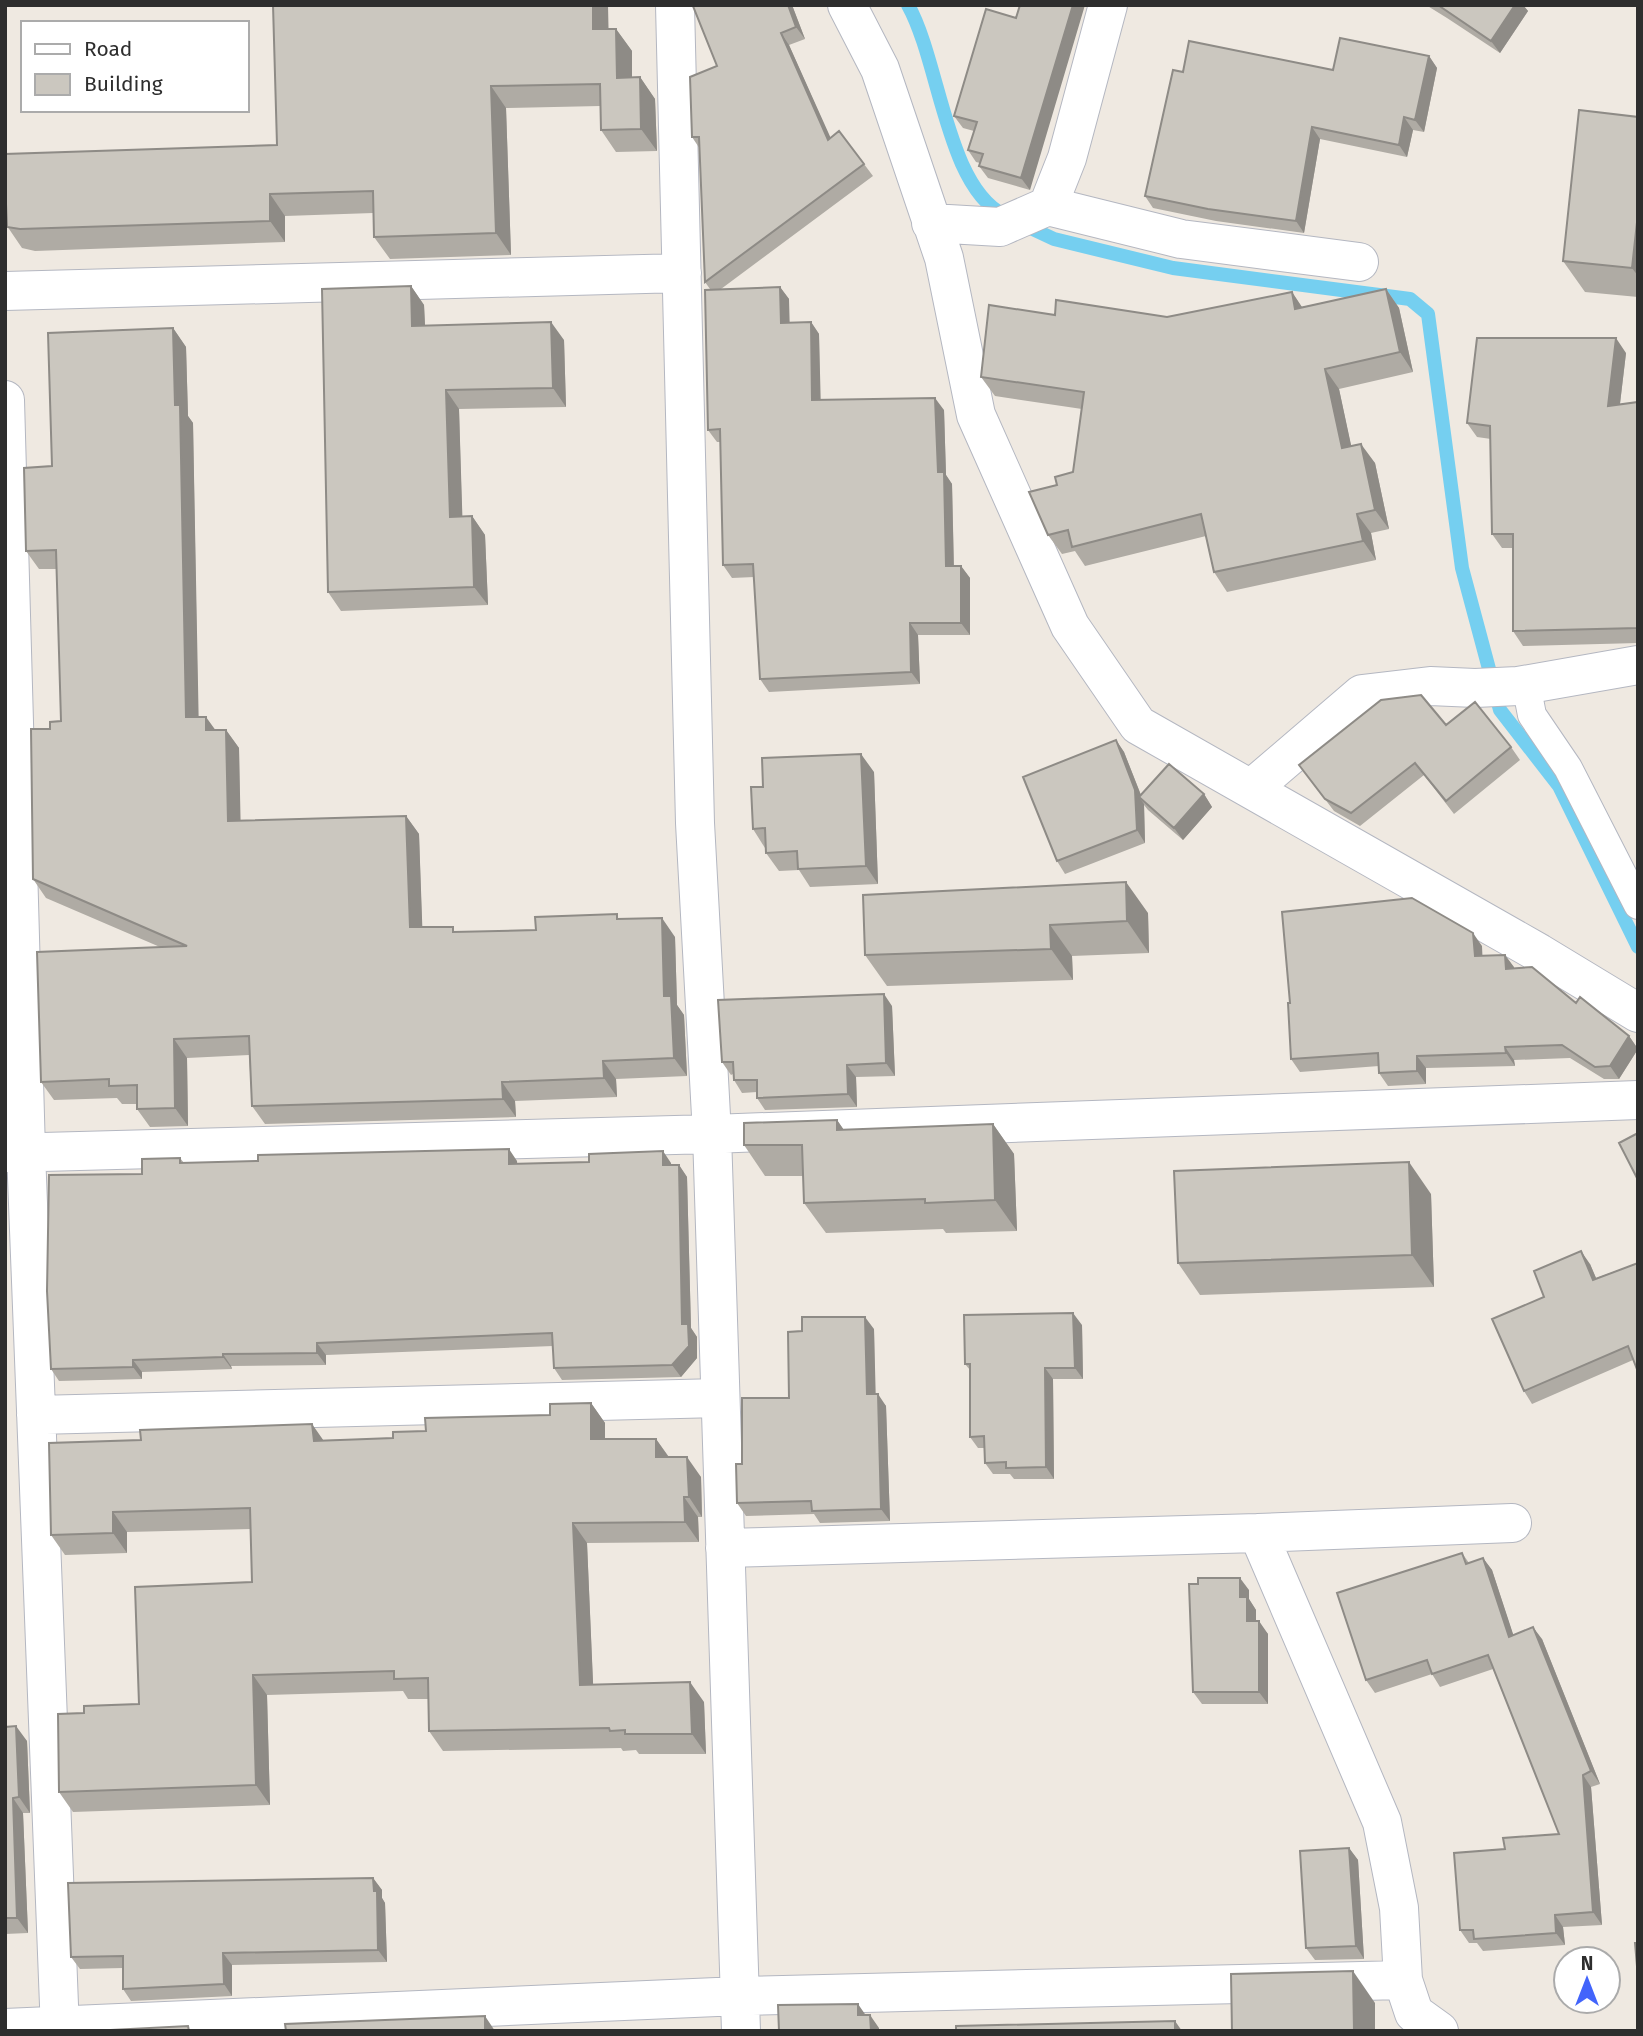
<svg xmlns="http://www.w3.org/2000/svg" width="1643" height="2036" font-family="'Fira Sans',sans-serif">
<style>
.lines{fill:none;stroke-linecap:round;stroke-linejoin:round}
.stream{stroke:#75cff0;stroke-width:14}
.lane-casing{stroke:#b4b7c1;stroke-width:30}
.street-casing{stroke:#b4b7c1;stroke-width:40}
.lane{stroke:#fff;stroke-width:28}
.street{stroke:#fff;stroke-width:38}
.wall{fill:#afaba4}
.shaded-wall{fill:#8e8b86}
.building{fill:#cbc7bf;stroke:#8e8b86;stroke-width:2}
</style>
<rect width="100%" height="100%" fill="#efe9e1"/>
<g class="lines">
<path class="stream" d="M908,5C940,62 946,186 1004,215
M1022,224L1054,239L1173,268L1410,299L1428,314L1462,568L1500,710L1559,786L1638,947"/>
<defs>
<path id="lane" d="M1526,684L1532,715L1568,768L1638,905"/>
<path id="street" d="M675,5L695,823L712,1134L741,2031
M847,5L880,69L944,258L976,415L1070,626L1138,725L1539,953L1638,1013
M1048,206L1067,158L1108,5
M931,223L1000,227L1048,206L1181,239L1359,262
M5,291L682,273
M5,400L26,1152L60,2031
M1251,789L1362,694L1430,686L1475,688L1518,686L1638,665
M5,1153L712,1134L1638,1100
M36,1415L720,1398
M1258,1533L1512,1523
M725,1548L1258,1533L1382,1822L1399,1908L1403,1980L1414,2013L1439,2031
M5,2028L740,1996L1403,1980"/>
</defs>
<use href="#lane" class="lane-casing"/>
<use href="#street" class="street-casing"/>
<use href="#lane" class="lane"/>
<use href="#street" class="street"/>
</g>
<path class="wall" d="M608,5V29H616L632,51V77H640L655,99L657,151L616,152L601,130L600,106L506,108L511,255L390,259L374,237L373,213L285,216V242L35,251L22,248L7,226H5V154L277,145Z
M792,5L805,39L789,45L830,138L864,164L873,176L721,289L780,287L789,299V322H811L819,334L820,400L944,410L946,475L952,484L954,566H961L970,578V635H918L920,684L769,692L760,679L754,577L732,578L723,565L720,442H717L708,430L710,289L705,282L700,149L692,137L717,66Z
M1426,5H1523L1528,11L1500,53L1447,18Z
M986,9L1030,190L988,178L979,166L980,163L976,162L968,150L974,131L963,128L954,116Z
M1429,56L1437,68L1424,132L1413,130L1407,157L1320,139L1304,233L1216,221L1153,208L1145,196L1183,72L1333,70Z
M1638,117V297L1585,292L1563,261Z
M411,286L424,305L425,326L564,340L566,407L459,409L462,516H472L485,535L488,605L341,611L328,592Z
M1386,289L1399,308L1413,372L1339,389L1351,446L1375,463L1389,529L1371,533L1376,560L1227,592L1214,572L1206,536L1085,566L1075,551L1062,554L1048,535L1057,485L1073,472L1082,409L995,396L981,377L1055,315L1167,317L1292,292L1302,307Z
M173,328L186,347L188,416L193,423L198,717L215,730H226L239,748L240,821L406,816L419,834L422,927L456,932L536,930L621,919L675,937L677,1005L684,1015L687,1076L616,1079L617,1097L515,1101L516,1117L265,1124L252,1106L249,1055L187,1058L188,1126L150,1127L137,1109V1104H122L117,1098L54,1100L41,1082L160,947L46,898L33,879L50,729L61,721L57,569H39L26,551Z
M1626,353L1620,404L1638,402V643L1523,646L1513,631V548H1502L1492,534L1491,439L1477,437L1467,423Z
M1446,725L1511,747L1520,760L1454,814L1424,775L1360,826L1334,811L1299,765Z
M1116,740L1124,752L1141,795L1204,794L1212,807L1183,840L1148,810L1144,805L1145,843L1065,874L1057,861Z
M874,772L878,884L810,887L799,870L779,871L766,853L765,848L753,829L763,787Z
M863,895L1148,913L1149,953L1072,956L1073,980L887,986L865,955Z
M1482,946V956L1505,955L1514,968L1576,1003L1629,1036L1638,1049L1619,1079H1604L1570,1058L1514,1060L1515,1066L1426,1068V1084L1388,1086L1379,1073V1066L1300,1072L1291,1059Z
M892,1006L895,1076L856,1077L857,1107L765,1110L757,1098V1092L742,1093L734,1080L733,1074L731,1075L722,1062Z
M837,1120L844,1130L993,1124L1014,1154L1017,1231L946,1233L943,1229L826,1233L804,1203L803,1176H765L744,1145Z
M180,1158L184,1163L517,1161V1164L671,1163V1165H679L687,1177L691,1328L697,1337V1358L681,1377L562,1380L554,1368L553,1346L326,1355V1365L231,1366L232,1369L142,1372V1379L59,1381L51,1369L142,1174Z
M1431,1194L1434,1287L1200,1295L1178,1263Z
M1638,1263L1633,1360L1532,1404L1524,1391L1544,1297L1590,1264L1596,1278Z
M1082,1325L1083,1379H1053L1054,1479H1014L1010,1474H993L985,1463V1448H978L970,1437V1370L965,1364Z
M874,1329L875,1394L886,1406L890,1521L820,1523L814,1514L746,1516L737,1503L742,1464L789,1398Z
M591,1403L605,1423V1439H656L669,1457L701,1477L702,1517H698L699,1542L587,1543L593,1685L704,1702L706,1754H639L636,1750L623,1751L621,1748L443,1751L429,1731L428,1699H408L403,1691L267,1695L270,1805L73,1812L59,1792L84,1713L139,1704L252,1582L251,1529L127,1532V1553L65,1555L51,1535L141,1440H323L393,1438L426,1431L550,1415Z
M1462,1553L1469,1563L1483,1558L1492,1570L1513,1635L1542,1639L1600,1784L1591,1787L1602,1925L1563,1927L1565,1945L1483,1951L1477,1943H1469L1460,1930L1505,1849L1559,1834L1493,1669L1440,1687L1432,1674L1375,1693L1366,1680Z
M1249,1590V1599L1256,1610V1621L1268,1634V1704H1202L1193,1692Z
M5,1727L27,1741L30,1813H23L28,1933L5,1934Z
M1349,1848L1358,1860L1364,1959L1315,1960L1306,1948Z
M373,1878L382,1890V1898L385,1903L387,1962L232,1965V1996L131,2001L123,1989V1968L80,1969L71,1957Z"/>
<path class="shaded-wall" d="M593,5H608L609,51L593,29Z
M788,5H792L805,39L796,27Z
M1073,5H1085L1030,190L1021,178Z
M1515,5H1523L1528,11L1500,53L1491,41Z
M616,29L632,51V100L617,78Z
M781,33L789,45L837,152L828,140Z
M1429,56L1437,68L1424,132L1415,120Z
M640,77L655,99L657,151L641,129Z
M491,86L506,108L511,255L496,233Z
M1404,117L1413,130L1407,157L1399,145Z
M1312,127L1320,139L1304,233L1296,221Z
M270,194L285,216V242L270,221Z
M1638,213V276L1632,268Z
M411,286L424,305L426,345L412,326Z
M780,287L789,299L790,335L781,323Z
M1386,289L1399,308L1413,372L1400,352Z
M1292,292L1305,312L1295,309Z
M551,322L564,340L566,407L553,388Z
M811,322L819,334L821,412L812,400Z
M173,328L186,347L188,416L193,423L199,736L186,717Z
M1616,338L1626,353L1618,420L1608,406Z
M1325,369L1339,389L1356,468L1342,448Z
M446,390L459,409L463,536L450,517Z
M935,398L944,410L946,475L952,484L954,578L946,566L938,472Z
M1361,444L1375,463L1389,529L1375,510Z
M1357,514L1371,533L1376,560L1363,541Z
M472,516L485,535L488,605L474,587Z
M961,566L970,578V635L961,623Z
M910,623L918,635L920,684L911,672Z
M206,717L219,735L206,730Z
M226,730L239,748L241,840L228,821Z
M1116,740L1124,752L1144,803L1139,797L1144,804L1145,843L1137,830Z
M861,754L874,772L878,884L866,866Z
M1204,794L1212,807L1183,840L1174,828Z
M406,816L419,834L423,946L410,927Z
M1126,882L1148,913L1149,953L1127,921Z
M662,918L675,937L677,1005L684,1015L687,1076L674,1058L664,996Z
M1050,925L1072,956L1073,980L1051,949Z
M1473,933L1482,946L1483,969L1475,956Z
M1505,955L1514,967L1515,981L1506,969Z
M884,994L892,1006L895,1076L886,1063Z
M1629,1036L1638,1049L1619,1079L1610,1066Z
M174,1039L187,1058L188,1126L175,1108Z
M1505,1047L1514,1060L1515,1066L1506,1053Z
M1417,1056L1426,1068V1084L1417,1071Z
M603,1061L616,1079L617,1097L604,1078Z
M847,1065L856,1077L857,1107L848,1094Z
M502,1082L515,1101L516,1117L503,1099Z
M837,1120L858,1151L837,1130Z
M993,1124L1014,1154L1017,1231L995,1200Z
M509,1149L517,1161L518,1176L509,1164Z
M663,1151L671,1163L672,1177L663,1165Z
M1409,1162L1431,1194L1434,1287L1412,1255Z
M679,1165L687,1177L691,1328L697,1337V1358L681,1377L672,1365L682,1324Z
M1581,1251L1590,1264L1602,1292L1593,1280Z
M1073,1313L1082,1325L1083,1379L1075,1368Z
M865,1317L874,1329L876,1406L867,1394Z
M317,1343L326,1355V1365L317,1353Z
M223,1354L231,1366L232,1369L223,1357Z
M133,1360L142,1372V1379L133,1367Z
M1045,1368L1053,1379L1054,1479L1046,1467Z
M878,1394L886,1406L890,1521L881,1509Z
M591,1403L605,1423V1459L591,1439Z
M312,1424L326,1444L314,1441Z
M656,1439L670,1459L656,1457Z
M687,1457L701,1477L702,1517L689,1497Z
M684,1497L698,1517L699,1542L685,1522Z
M113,1512L127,1532V1553L113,1533Z
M573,1523L587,1543L594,1705L580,1685Z
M1483,1558L1492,1570L1518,1649L1509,1637Z
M1240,1578L1249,1590V1599L1256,1610V1634L1247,1621L1240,1597Z
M1259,1621L1268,1634V1704L1259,1692Z
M1533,1627L1542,1639L1600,1784L1591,1771Z
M253,1675L267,1695L270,1805L256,1785Z
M690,1682L704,1702L706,1754L692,1734Z
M16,1726L27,1741L30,1813L19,1797Z
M1583,1775L1591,1787L1602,1925L1593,1912Z
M13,1798L23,1813L28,1933L17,1918Z
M1349,1848L1358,1860L1364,1959L1356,1946Z
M373,1878L382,1890V1898L385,1903L387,1962L378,1950Z
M1555,1915L1563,1927L1565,1945L1556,1933Z
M223,1953L232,1965V1996L224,1984Z
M1353,1971L1375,2003V2031H1354Z
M858,2004L867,2017L858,2015Z
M870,2015L879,2028V2031H871Z
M485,2016L495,2031H485Z
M1175,2021L1182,2031H1175Z"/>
<path class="building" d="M273,5H593V29H616L617,78L640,77L641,129L601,130L600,84L491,86L496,233L374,237L373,191L270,194V221L20,229L7,227L6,204H5V154L277,145Z
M696,5H788L796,27L781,33L828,140L839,131L864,164L705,282L699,137H692L690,77L717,66L693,6Z
M1020,5H1073L1021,178L979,166L983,154L968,150L977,122L954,116L986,9L1016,18Z
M1438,5H1515L1491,41Z
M1340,38L1429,56L1415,120L1404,117L1399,145L1312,127L1296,221L1208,209L1145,196L1173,70L1183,72L1189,41L1333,70Z
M1579,110L1638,117V213L1632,268L1563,261Z
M411,286L412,326L551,322L553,388L446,390L450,517L472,516L474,587L328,592L322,289Z
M780,287L781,323L811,322L812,400L935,398L938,472H944L946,566H961V623H910L911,672L760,679L753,564L723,565L720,429L708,430L705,290Z
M1386,289L1400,352L1325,369L1342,448L1361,444L1375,510L1357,514L1363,541L1214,572L1201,514L1072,547L1068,530L1048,535L1029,492L1057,485L1055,477L1073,472L1084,392L981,377L989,305L1055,315L1056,300L1167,317L1292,292L1295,309Z
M173,328L175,405H180L186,717H206V730H226L228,821L406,816L410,927H453V932L536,930L535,917L617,914V919L662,918L664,996H671L674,1058L603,1061L604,1078L502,1082L503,1099L252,1106L249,1036L174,1039L175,1108L137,1109V1085L109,1086V1079L41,1082L37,952L187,946L33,879L31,729H50V722L61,721L56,550L26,551L24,468L52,466L48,333Z
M1477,338H1616L1608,406L1638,402V628L1513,631V534H1492L1490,426L1467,423Z
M1421,695L1446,725L1475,702L1511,747L1446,801L1415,763L1351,813L1325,799L1299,765L1381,700Z
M1116,740L1135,790L1137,830L1057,861L1023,777Z
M861,754L866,866L798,869L797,851L766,853L765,828L753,829L751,787H763L762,758Z
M1169,764L1204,794L1174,828L1139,797Z
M1126,882L1127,921L1050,925L1051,949L865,955L863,895Z
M1412,898L1473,933L1475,956L1505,955L1506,969L1532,967L1576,1003L1580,997L1629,1036L1610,1066L1595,1067L1562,1045L1505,1047L1506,1053L1417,1056V1071L1379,1073L1378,1053L1291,1059L1288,1003H1290L1282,912Z
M884,994L886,1063L847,1065L848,1094L757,1098V1080H734L733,1062H722L718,1000Z
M837,1120V1130L993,1124L995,1200L925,1203V1199L804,1203L802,1145H744V1123Z
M1638,1133V1180L1619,1143Z
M509,1149V1164L589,1162V1154L663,1151V1165H679L682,1324H688L689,1346L672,1365L554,1368L552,1333L317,1343V1353L223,1354V1357L133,1360V1367L51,1369L47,1291L49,1175L142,1174V1159L180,1158V1163L258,1161V1155Z
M1409,1162L1412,1255L1178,1263L1174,1171Z
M1581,1251L1593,1280L1638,1263V1372L1628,1346L1524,1391L1492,1319L1544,1297L1534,1271Z
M1073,1313L1075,1368H1045L1046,1467L1006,1468V1462L985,1463L984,1436L970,1437V1364H965L964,1315Z
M802,1317H865L867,1394H878L881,1509L812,1511L811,1501L737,1503L736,1464H742V1398H789L788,1332L802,1331Z
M591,1403V1439H656V1457H687L689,1497H684L685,1522L573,1523L580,1685L690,1682L692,1734H625V1730L610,1731L609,1728L429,1731L428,1678L394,1679V1671L253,1675L256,1785L59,1792L58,1714L84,1713V1706L139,1704L135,1587L252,1582L250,1508L113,1512V1533L51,1535L49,1443L141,1440L140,1430L312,1424L314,1441L393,1438V1432L426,1431L425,1418L550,1415V1404Z
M1462,1553L1466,1564L1483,1558L1509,1637L1533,1627L1591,1771L1583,1775L1593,1912L1555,1915L1556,1933L1474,1939L1473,1930H1460L1454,1853L1505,1849L1503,1838L1559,1834L1488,1655L1432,1674L1427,1660L1366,1680L1337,1593Z
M1198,1578H1240V1597H1247V1621H1259V1692H1193L1189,1584H1198Z
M16,1726L19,1797L13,1798L17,1918H5V1727Z
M1349,1848L1356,1946L1306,1948L1300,1851Z
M373,1878L374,1891H377L378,1950L223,1953L224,1984L123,1989V1956L71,1957L68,1883Z
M1635,1943H1638V1978Z
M1353,1971L1354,2031H1232L1231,1974Z
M858,2004V2015H870L871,2031H779L778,2005Z
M485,2016V2031H286L285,2024Z
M1175,2021V2031H956V2026Z
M188,2026L189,2031H91Z"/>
<rect width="1643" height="2036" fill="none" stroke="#2e2e2e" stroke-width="14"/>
<rect x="21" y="21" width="228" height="91" fill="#ffffff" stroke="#ababab" stroke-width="2"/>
<rect x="35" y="44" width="35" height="10" fill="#ffffff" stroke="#ababab" stroke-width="2"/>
<text x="84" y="56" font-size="21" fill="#2e2e2e">Road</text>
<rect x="35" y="74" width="35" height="21" fill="#cbc7bf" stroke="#ababab" stroke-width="2"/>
<text x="84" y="91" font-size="21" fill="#2e2e2e">Building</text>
<g transform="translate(1587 1980)"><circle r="33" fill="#ffffff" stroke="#ababab" stroke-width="2"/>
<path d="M0-5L12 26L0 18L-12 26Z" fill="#4264fb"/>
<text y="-10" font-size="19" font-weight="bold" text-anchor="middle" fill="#2e2e2e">N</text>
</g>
</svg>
